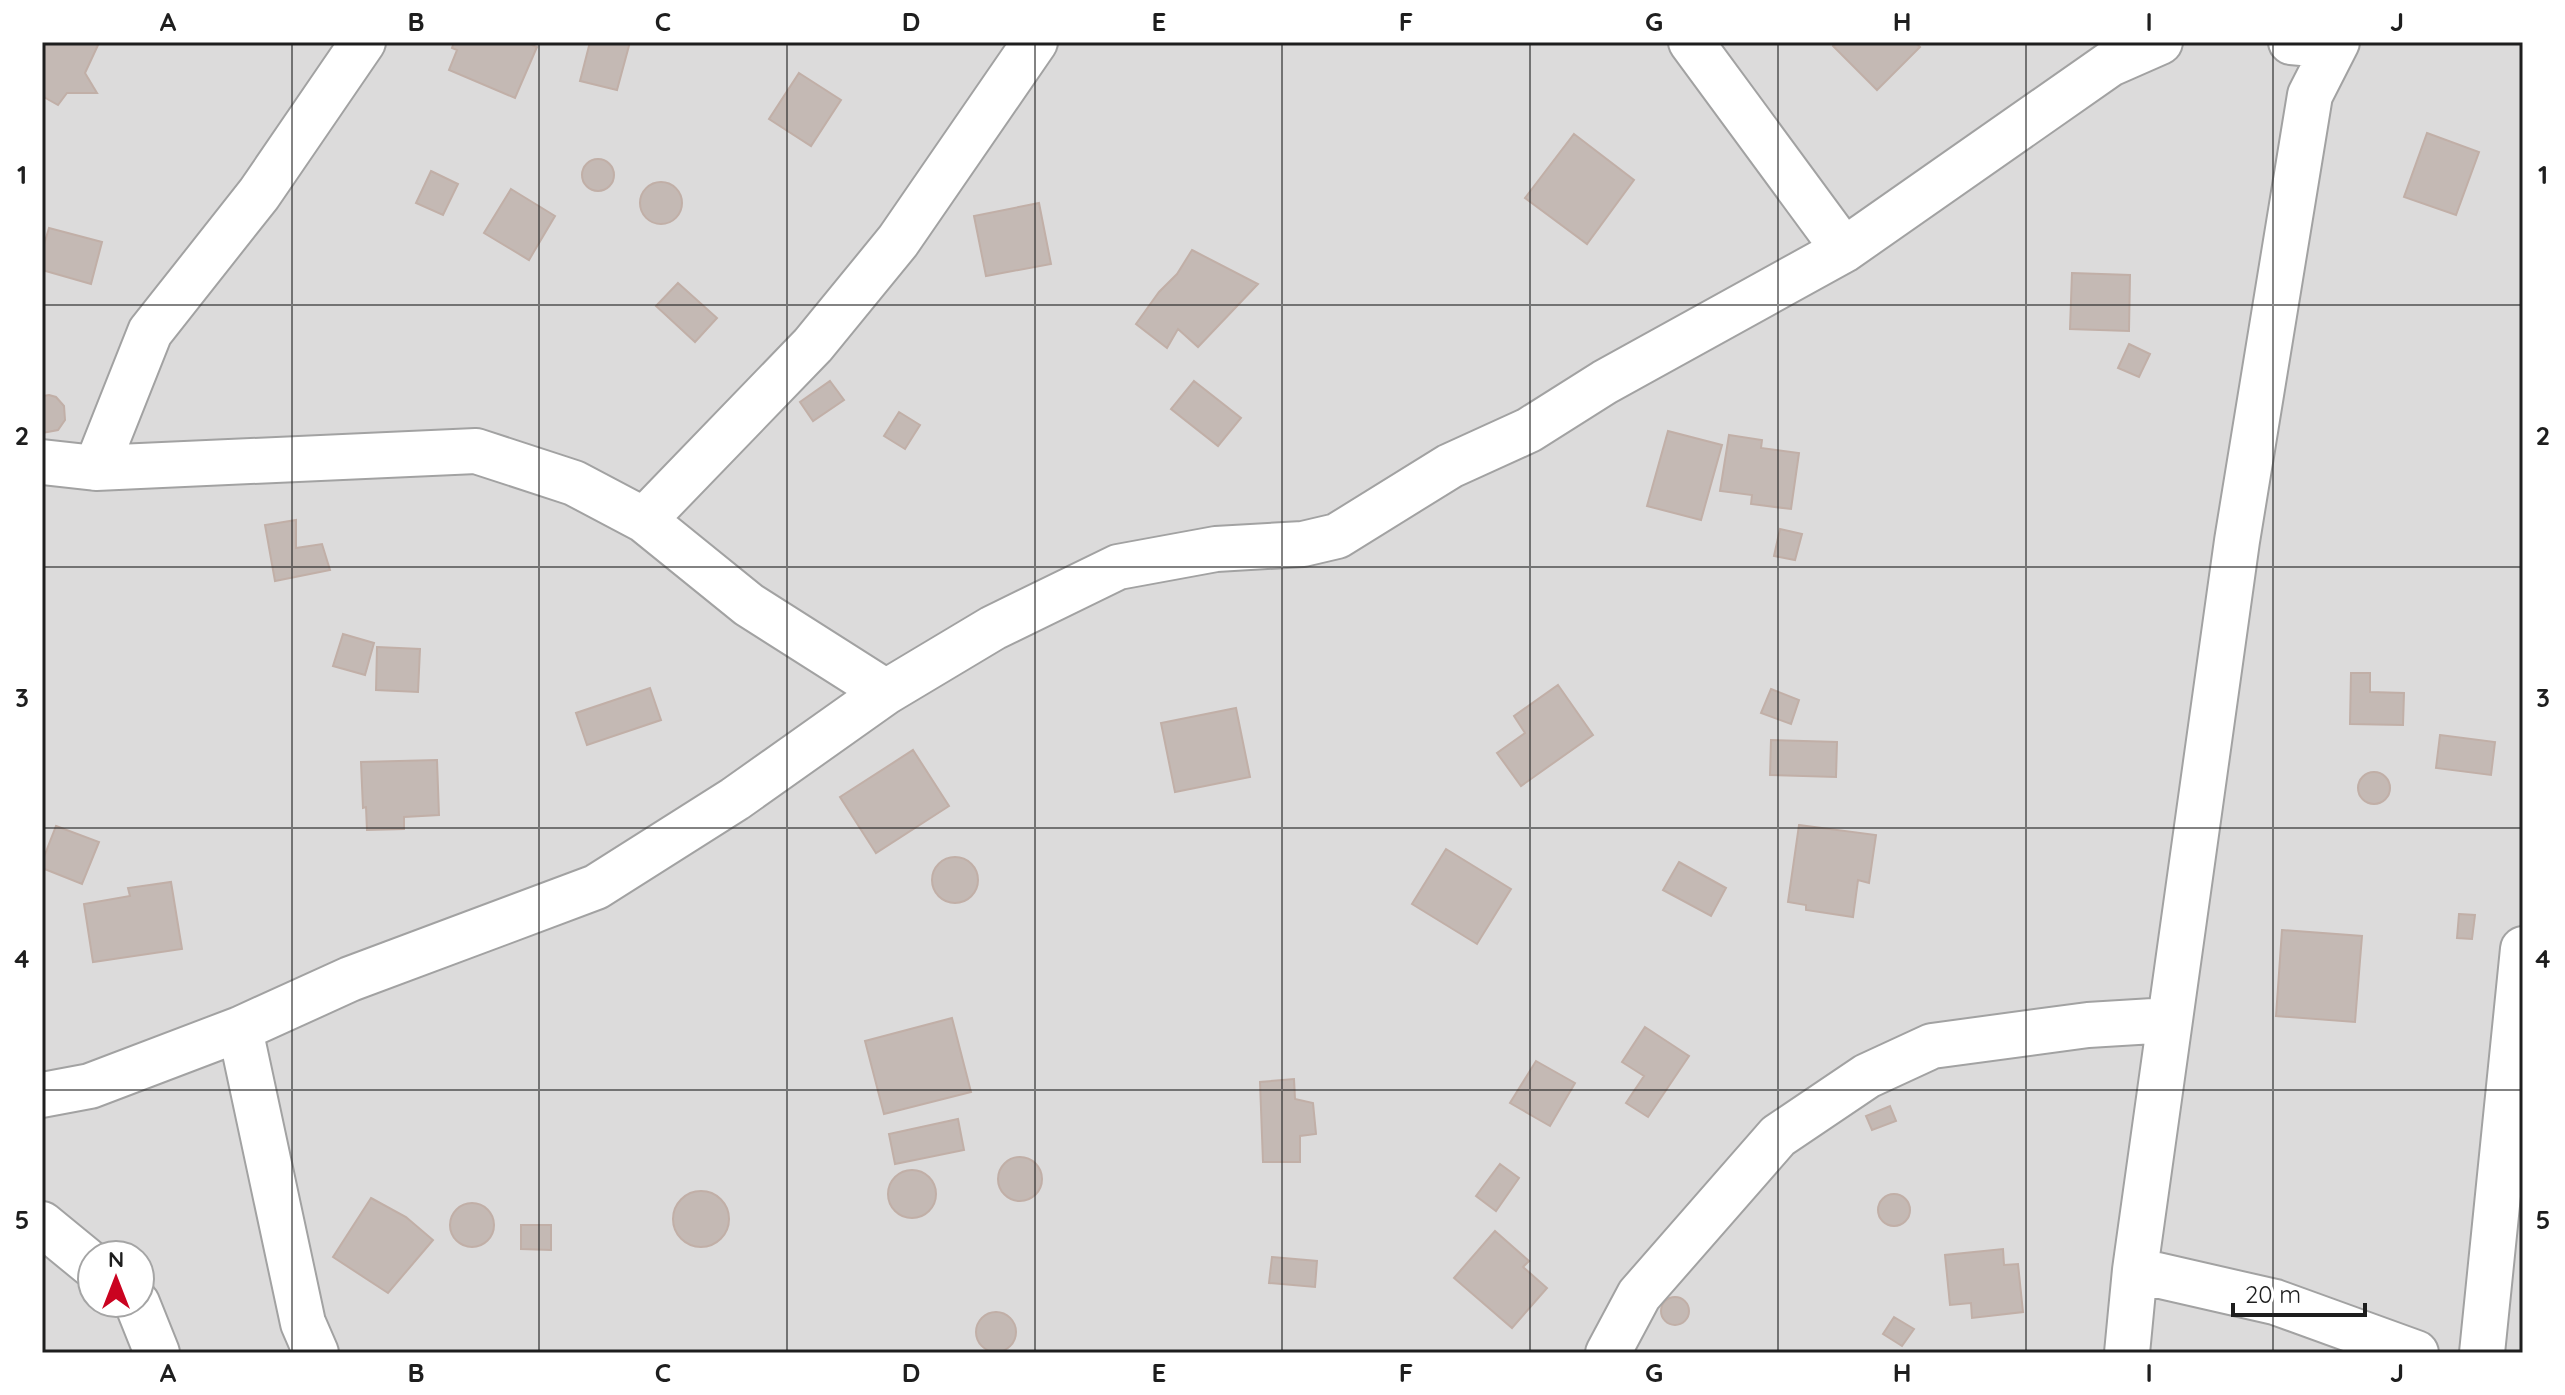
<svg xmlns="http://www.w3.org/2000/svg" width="2565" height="1395" font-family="Quicksand,sans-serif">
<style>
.residential{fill:#dcdbdb;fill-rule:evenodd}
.building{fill:#c4b9b4;stroke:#c1afa7;stroke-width:2}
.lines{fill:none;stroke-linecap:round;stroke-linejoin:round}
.minor-casing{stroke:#a2a2a2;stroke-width:48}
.minor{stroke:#fff;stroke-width:44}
.grid{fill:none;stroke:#1e1e1e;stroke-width:2;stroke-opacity:0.55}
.neatline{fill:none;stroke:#1e1e1e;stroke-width:3}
.grid-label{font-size:26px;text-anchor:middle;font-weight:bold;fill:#1e1e1e}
</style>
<rect width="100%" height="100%" fill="#efeae4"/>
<path class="residential" d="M42,42H2523V1353H42ZM92,1255H140V1303H92Z"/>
<path class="building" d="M42,42L99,43L85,73L97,93H67L58,105L42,96Z
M454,42H525L537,47L515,98L449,70L457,50L452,48Z
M590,42H630L617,90L580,81Z
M1837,42H1915L1920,47L1877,90L1833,46Z
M799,73L841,100L811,146L769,119Z
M2427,133L2479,152L2456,215L2404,197Z
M1574,134L1634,180L1587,244L1525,198Z
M582 175a16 16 0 1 1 32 0a16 16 0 1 1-32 0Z
M431,171L458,184L443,215L416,203Z
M640 203a21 21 0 1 1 42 0a21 21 0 1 1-42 0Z
M511,189L555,216L529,260L484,233Z
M1039,203L1051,264L986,276L974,216Z
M49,228L102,242L91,284L42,270V251Z
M1192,250L1258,284L1198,347L1178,329L1167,348L1136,324L1159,292L1177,274Z
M2072,273L2130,275L2129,331L2070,329Z
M678,283L717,318L695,342L656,306Z
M2129,344L2150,354L2139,377L2118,368Z
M830,381L844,400L813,421L800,402Z
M1194,381L1241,418L1218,446L1171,409Z
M49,395L56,397L64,406L65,420L58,430L42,433V396Z
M899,412L920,425L905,449L884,436Z
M1668,431L1722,445L1701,520L1647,506Z
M1729,435L1762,440L1761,448L1799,453L1791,509L1751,504L1752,495L1720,491Z
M296,520V548L322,544L330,570L275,581L265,525Z
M1780,529L1802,534L1795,560L1774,556Z
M343,634L374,643L365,675L333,666Z
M377,647L420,649L418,692L376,690Z
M2351,673H2370V692L2404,693L2403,725L2350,724Z
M1558,685L1593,735L1521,786L1497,753L1525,733L1514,716Z
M650,688L661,720L587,745L576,713Z
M1771,689L1799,700L1791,724L1761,713Z
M1236,708L1250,777L1175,792L1161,723Z
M2440,735L2495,742L2491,775L2436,768Z
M1771,740L1837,742L1836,777L1770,775Z
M913,750L949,806L876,853L840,797Z
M437,760L439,815L404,817V829L367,830L366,807L363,808L361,762Z
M2358 788a16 16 0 1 1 32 0a16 16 0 1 1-32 0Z
M1799,825L1876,835L1869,883L1858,880L1853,917L1806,910V905L1788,902Z
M56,826L99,842L82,884L42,868V862Z
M1446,849L1511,889L1477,944L1412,904Z
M932 880a23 23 0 1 1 46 0a23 23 0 1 1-46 0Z
M1679,862L1726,888L1711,916L1663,890Z
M171,882L182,949L93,962L84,904L130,896L128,888Z
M2459,914L2475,915L2472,939L2457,938Z
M2282,930L2362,936L2355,1022L2276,1016Z
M952,1018L971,1092L884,1114L865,1041Z
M1645,1027L1689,1056L1648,1117L1626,1103L1644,1076L1622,1062Z
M1536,1061L1575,1083L1550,1126L1510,1103Z
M1294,1079L1295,1099L1313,1103L1316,1134L1300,1136V1162H1263L1260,1082Z
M1890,1106L1896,1121L1872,1130L1866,1116Z
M958,1119L964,1150L895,1164L889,1134Z
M998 1179a22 22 0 1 1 44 0a22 22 0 1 1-44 0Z
M1500,1164L1519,1178L1496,1211L1476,1196Z
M888 1194a24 24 0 1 1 48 0a24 24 0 1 1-48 0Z
M673 1219a28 28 0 1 1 56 0a28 28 0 1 1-56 0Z
M1878 1210a16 16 0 1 1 32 0a16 16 0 1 1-32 0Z
M371,1198L406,1217L433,1240L388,1293L333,1257Z
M450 1225a22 22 0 1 1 44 0a22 22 0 1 1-44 0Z
M521,1225H551V1250L521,1249Z
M1495,1231L1529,1261L1523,1267L1547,1288L1512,1328L1454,1278Z
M2003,1249L2004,1265L2018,1264L2023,1312L1972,1318L1971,1303L1950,1305L1945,1255Z
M1272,1257L1317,1261L1315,1287L1269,1283Z
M1661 1311a14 14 0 1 1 28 0a14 14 0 1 1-28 0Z
M976 1332a20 20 0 1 1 40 0a20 20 0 1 1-40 0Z
M1894,1317L1914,1329L1902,1346L1883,1334Z"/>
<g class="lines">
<defs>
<path id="minor" d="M1691,42L1844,250
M2291,42L2335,46
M42,462L96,468L476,451L574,483L644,520L749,605L886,692
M96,468L150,332L259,194L363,42
M644,520L813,345L898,241L1035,42
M240,1029L303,1323L316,1353
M42,1095L90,1086L240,1029L350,979L596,887L735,799L886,692L993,628L1118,567L1216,549L1303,544L1337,536L1450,466L1529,430L1605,382L1844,250L2110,64L2160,42
M42,1224L92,1265
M2135,1270L2275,1302L2416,1353
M137,1303L157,1353
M1608,1353L1639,1295L1778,1136L1867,1076L1932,1046L2088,1025L2170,1020
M2127,1353L2135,1270L2237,541L2310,95L2337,42
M2482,1353L2523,949"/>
</defs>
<use href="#minor" class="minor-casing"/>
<use href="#minor" class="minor"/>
</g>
<path class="grid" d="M292,42V1353M539,42V1353M787,42V1353M1035,42V1353M1282,42V1353M1530,42V1353M1778,42V1353M2026,42V1353M2273,42V1353M42,305H2523M42,567H2523M42,828H2523M42,1090H2523"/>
<rect width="2565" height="1395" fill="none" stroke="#ffffff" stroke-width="88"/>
<g transform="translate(116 1279)"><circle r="38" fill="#ffffff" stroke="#a5a5a5" stroke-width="2"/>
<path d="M0-6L14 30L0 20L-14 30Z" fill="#ca0320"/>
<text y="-12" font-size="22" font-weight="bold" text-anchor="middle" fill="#1e1e1e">N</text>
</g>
<path d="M2233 1303v12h132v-12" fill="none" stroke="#1e1e1e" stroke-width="4"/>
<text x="2245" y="1303" font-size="24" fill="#1e1e1e" stroke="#ffffff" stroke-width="6" paint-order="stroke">20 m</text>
<rect x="44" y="44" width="2477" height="1307" class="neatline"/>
<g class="grid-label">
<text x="168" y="31">A</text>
<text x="416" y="31">B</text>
<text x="663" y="31">C</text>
<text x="911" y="31">D</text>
<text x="1159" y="31">E</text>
<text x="1406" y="31">F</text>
<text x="1654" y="31">G</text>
<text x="1902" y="31">H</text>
<text x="2149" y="31">I</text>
<text x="2397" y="31">J</text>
<text x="22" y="184">1</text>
<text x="2543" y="184">1</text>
<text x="22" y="445">2</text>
<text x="2543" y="445">2</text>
<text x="22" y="707">3</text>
<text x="2543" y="707">3</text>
<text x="22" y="968">4</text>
<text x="2543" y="968">4</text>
<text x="22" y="1229">5</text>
<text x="2543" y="1229">5</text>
<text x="168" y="1382">A</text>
<text x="416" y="1382">B</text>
<text x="663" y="1382">C</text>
<text x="911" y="1382">D</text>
<text x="1159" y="1382">E</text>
<text x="1406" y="1382">F</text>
<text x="1654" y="1382">G</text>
<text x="1902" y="1382">H</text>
<text x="2149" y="1382">I</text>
<text x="2397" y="1382">J</text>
</g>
</svg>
